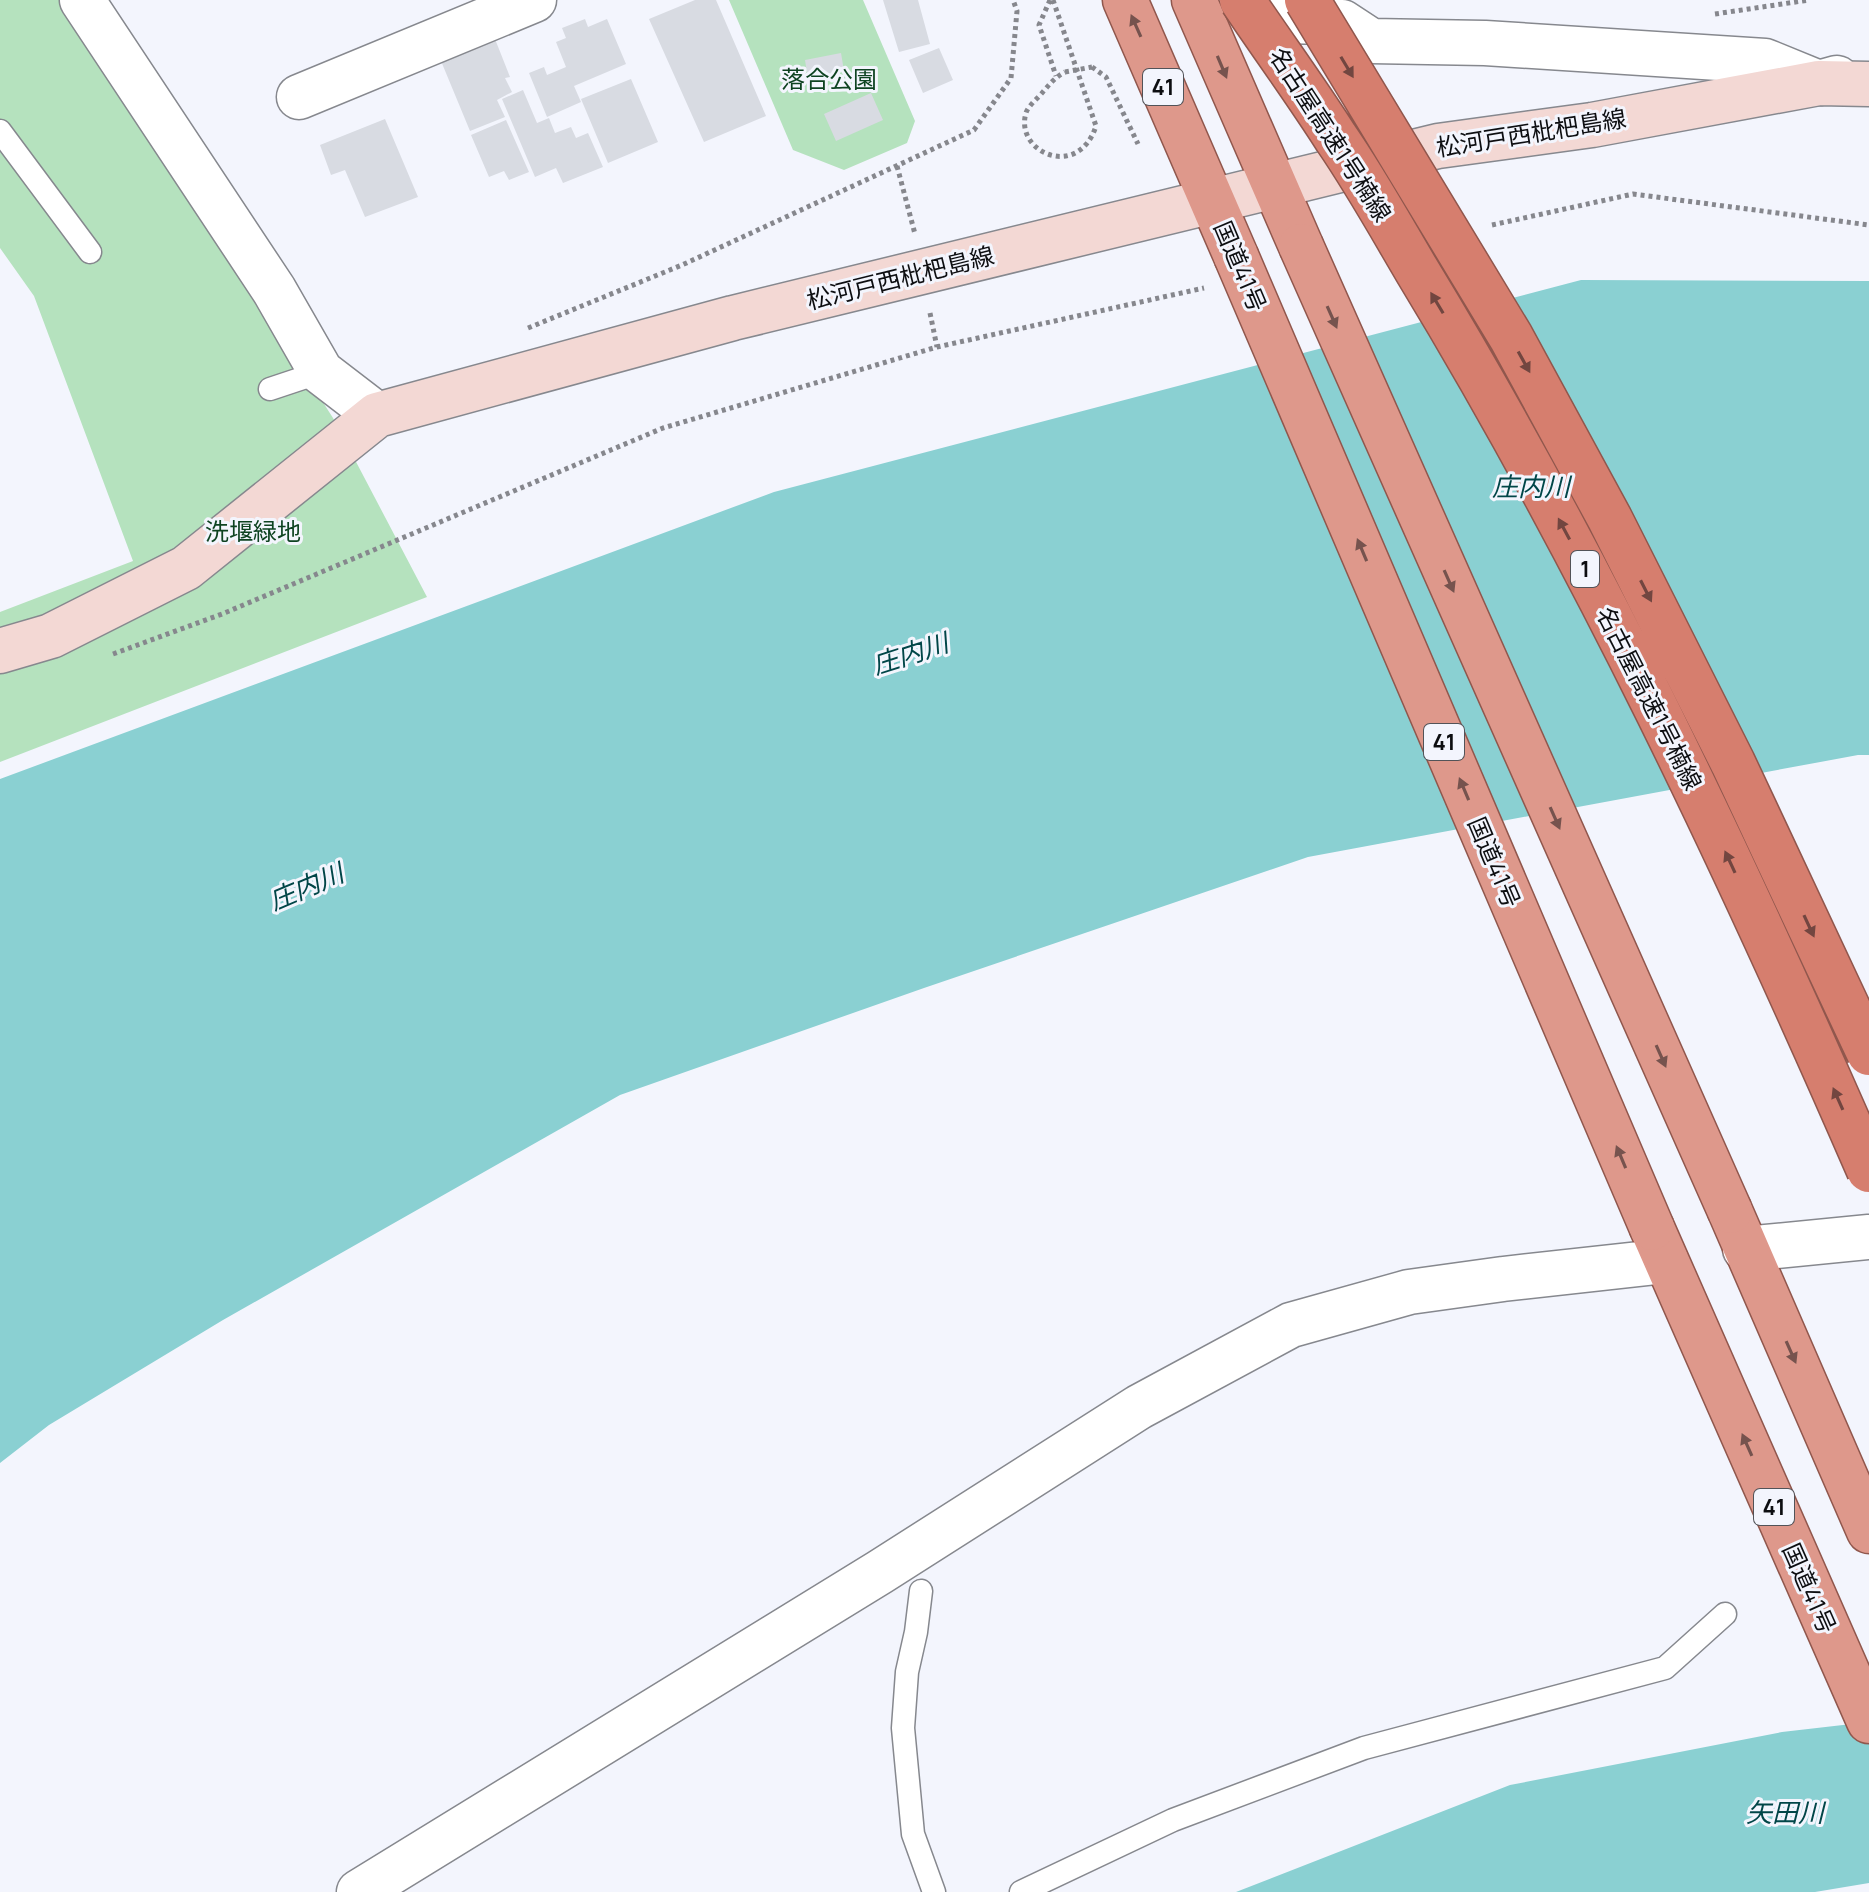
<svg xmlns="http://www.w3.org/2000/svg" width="1869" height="1892" font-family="Manrope,'Noto Sans JP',sans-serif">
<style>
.green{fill:#b5e2be}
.water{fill:#8ad0d2}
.building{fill:#d8dbe2}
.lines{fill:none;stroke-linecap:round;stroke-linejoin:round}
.service-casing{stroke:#86888e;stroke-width:25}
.minor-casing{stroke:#86888e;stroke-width:47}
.secondary-casing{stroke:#86888e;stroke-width:47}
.trunk-casing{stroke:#90574d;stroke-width:47}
.path{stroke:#86878d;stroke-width:5;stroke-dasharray:4 4;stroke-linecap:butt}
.service{stroke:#fff;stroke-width:22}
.minor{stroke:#fff;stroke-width:44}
.secondary{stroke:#f3d8d4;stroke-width:44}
.trunk{stroke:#de988b;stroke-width:44}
.trunk-bridge-casing{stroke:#90574d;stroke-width:47;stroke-linecap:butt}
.motorway-bridge-casing{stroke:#90574d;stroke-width:47;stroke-linecap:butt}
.path-bridge{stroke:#86878d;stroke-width:5;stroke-dasharray:4 4;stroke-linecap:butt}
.trunk-bridge{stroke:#de988b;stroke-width:44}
.motorway-bridge{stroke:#d67e6e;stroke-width:44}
.oneway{fill:#76534e}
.oneway2{fill:#724640}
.labels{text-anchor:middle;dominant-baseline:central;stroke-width:6;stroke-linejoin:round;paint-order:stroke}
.shield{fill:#f3f5fd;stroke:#525358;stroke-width:2}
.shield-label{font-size:22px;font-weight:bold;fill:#0d0e11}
.park-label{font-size:24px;fill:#0e4321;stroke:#f3f5fd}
.street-label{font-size:24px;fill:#0d0e11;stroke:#f3f5fd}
.water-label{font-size:26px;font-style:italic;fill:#014648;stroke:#f3f5fd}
</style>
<rect width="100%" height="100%" fill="#f3f5fd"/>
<path class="green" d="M0,0H61L95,46L333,418L427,597L0,762V612L133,561L34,296L0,248Z
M729,0H863L915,121L907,143L844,170L793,150Z"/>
<path class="water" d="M1581,280L1869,281V755H1858L1308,857L924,988L620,1095L223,1320L49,1425L0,1463V779L774,492Z
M1869,1722V1883L1815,1892H1236L1510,1785L1782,1732Z"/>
<path class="building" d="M695,0H716L766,116L704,142L649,19Z
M883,0H918L930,44L899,52Z
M585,19L588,27L607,19L626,64L574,86L581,102L547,117L529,73L544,67L547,75L566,67L556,42L566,38L562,28Z
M495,39L510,77L505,78L512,92L497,100L505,117L470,131L441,61Z
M939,48L953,80L923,93L909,60Z
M841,53L844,71L808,79L805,60Z
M631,79L658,142L608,163L581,99Z
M523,90L537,123L549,118L555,133L571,127L576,138L588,133L603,167L563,183L556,168L535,177L502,99Z
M871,93L883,120L836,141L824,114Z
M385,119L418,197L365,217L345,170L331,175L320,145Z
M506,120L529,172L509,180L504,171L489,177L471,135Z"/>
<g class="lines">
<defs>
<path id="service" d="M0,131L90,252
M270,389L321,372
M921,1591L916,1632L907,1672L903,1728L913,1834L934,1892
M1021,1892L1173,1820L1364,1748L1665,1668L1725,1614"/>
<path id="minor" d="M82,0L274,290L321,372L377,415
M1255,0L1265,21L1342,22L1371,41L1485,43L1765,61L1819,83L1837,78
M299,97L534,0
M1745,1249L1869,1237
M359,1892L880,1572L1139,1407L1291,1325L1409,1292L1503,1279L1666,1261"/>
<path id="secondary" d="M0,651L51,636L186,568L377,415L733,318L1438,146L1592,125L1819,83L1869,84"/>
<path id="trunk" d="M1125,0L1236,256
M1194,0L1301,246
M1730,1211L1869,1531
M1652,1228L1869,1721"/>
</defs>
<use href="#service" class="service-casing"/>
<use href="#minor" class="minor-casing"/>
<use href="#secondary" class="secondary-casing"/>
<use href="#trunk" class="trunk-casing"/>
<path class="path" d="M1050,0L1039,25L1056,76
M1053,0L1096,126C1078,181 1014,152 1026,113C1028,106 1037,99 1042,93C1049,85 1055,77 1065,72
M1715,14L1809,0
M1092,67L1106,77L1138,144
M897,166L915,234
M1492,225L1633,194L1869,225
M930,313L937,347
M528,328L682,265L974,130L1011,78L1017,11L1013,0
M113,654L222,614L663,428L937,347L1204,288"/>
<use href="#service" class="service"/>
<use href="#minor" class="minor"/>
<use href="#secondary" class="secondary"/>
<use href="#trunk" class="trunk"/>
<defs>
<path id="trunk-bridge" d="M1301,246L1730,1211
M1236,256L1652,1228"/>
<path id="motorway-bridge" d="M1242,0C1273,46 1306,91 1336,138C1365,180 1390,225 1416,269C1591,557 1735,862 1869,1170
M1307,0L1511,337L1610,519L1733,763L1869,1053"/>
</defs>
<use href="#trunk-bridge" class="trunk-bridge-casing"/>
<use href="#motorway-bridge" class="motorway-bridge-casing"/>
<path class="path-bridge" d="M1065,72L1092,67"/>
<use href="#trunk-bridge" class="trunk-bridge"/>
<use href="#motorway-bridge" class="motorway-bridge"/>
</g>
<defs><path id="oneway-solid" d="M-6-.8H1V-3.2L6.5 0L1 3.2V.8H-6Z" transform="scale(2)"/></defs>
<g class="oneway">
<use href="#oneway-solid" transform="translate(1136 26) rotate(-114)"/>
<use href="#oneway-solid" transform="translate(1222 67) rotate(67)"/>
<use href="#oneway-solid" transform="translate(1332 317) rotate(66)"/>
<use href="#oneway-solid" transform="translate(1362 550) rotate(-113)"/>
<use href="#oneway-solid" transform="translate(1449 581) rotate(66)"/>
<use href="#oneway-solid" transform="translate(1464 789) rotate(-113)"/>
<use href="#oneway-solid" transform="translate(1555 818) rotate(66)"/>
<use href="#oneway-solid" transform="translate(1661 1056) rotate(66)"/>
<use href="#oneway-solid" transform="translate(1621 1157) rotate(-113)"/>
<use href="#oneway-solid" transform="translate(1791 1352) rotate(66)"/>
<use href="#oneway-solid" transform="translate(1747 1445) rotate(-114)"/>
</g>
<g class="oneway2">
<use href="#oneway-solid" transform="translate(1347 67) rotate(59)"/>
<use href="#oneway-solid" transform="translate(1437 303) rotate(-121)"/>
<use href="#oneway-solid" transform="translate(1524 362) rotate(61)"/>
<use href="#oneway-solid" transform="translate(1564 529) rotate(-118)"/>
<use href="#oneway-solid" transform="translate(1646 591) rotate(63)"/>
<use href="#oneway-solid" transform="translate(1730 862) rotate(-115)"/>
<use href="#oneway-solid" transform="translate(1809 926) rotate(65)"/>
<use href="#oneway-solid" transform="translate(1838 1099) rotate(-114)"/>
</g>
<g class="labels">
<g class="shield">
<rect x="1143" y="69" width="40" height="36" rx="6"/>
<rect x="1571" y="551" width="28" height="36" rx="6"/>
<rect x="1424" y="724" width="40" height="36" rx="6"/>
<rect x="1754" y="1489" width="40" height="36" rx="6"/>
</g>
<g class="shield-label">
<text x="1163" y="87">41</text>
<text x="1585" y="569">1</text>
<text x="1444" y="742">41</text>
<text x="1774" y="1507">41</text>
</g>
<g class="park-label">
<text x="829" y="78">落合公園</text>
<text x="253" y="530">洗堰緑地</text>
</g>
<g class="street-label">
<text transform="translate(1531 132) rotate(-9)">松河戸西枇杷島線</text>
<text transform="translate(1331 134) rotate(57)">名古屋高速1号楠線</text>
<text transform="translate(1241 266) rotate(67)">国道41号</text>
<text transform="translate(900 277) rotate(-14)">松河戸西枇杷島線</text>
<text transform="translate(1650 698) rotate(63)">名古屋高速1号楠線</text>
<text transform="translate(1495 862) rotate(67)">国道41号</text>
<text transform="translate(1810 1588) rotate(66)">国道41号</text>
</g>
<g class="water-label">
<text x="1531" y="486">庄内川</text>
<text transform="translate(910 653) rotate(-18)">庄内川</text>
<text transform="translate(306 886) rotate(-23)">庄内川</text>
<text x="1785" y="1812">矢田川</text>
</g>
</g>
</svg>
